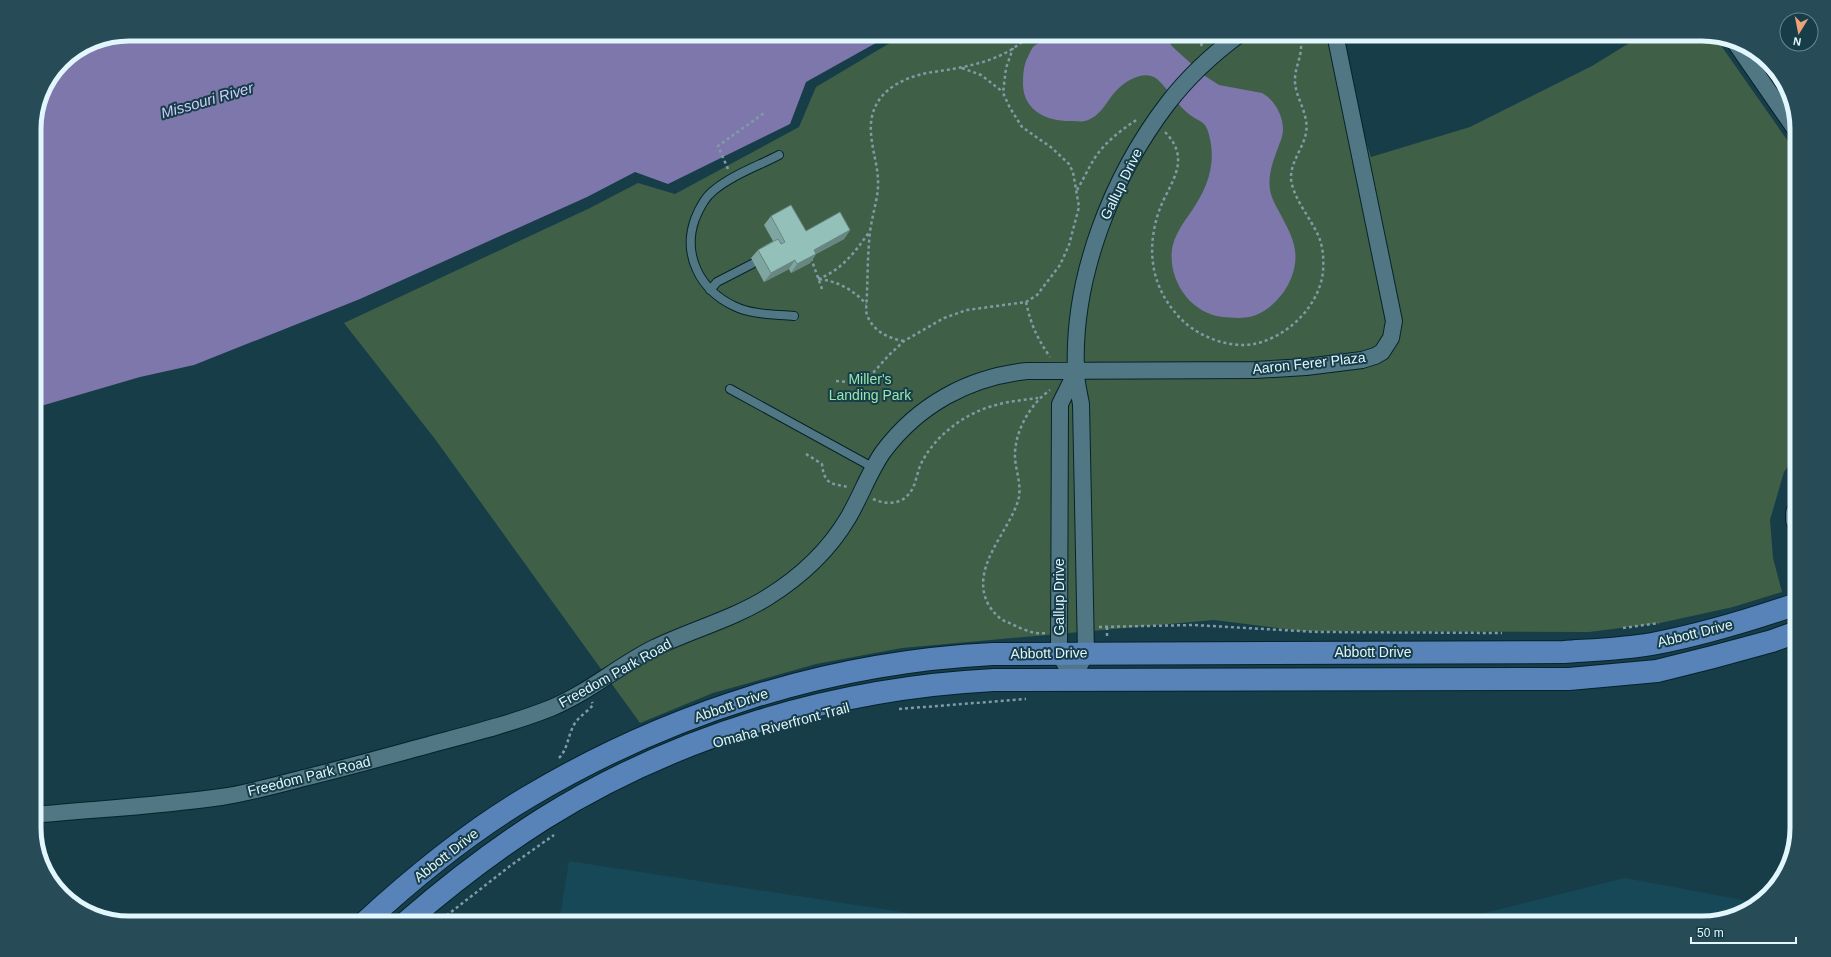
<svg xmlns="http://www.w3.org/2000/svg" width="1831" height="957" font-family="Helvetica,sans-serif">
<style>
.built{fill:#164857}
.green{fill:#3f6047}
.water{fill:#7d77ac}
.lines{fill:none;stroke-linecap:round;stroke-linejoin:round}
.lane-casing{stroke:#05232b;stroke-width:10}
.street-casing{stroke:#05232b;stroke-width:18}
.secondary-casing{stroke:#05232b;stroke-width:24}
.highway-casing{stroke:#05232b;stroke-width:24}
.path{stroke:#7f9ca6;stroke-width:2.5;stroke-dasharray:3 3;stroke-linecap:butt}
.lane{stroke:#517784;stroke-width:8}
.street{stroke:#517784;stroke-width:16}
.secondary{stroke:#517784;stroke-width:22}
.highway{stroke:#5783b9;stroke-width:22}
.wall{fill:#7fa5a0}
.shaded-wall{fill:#688682}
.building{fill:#94c0ba;stroke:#688682}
.labels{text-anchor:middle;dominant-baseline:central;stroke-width:4;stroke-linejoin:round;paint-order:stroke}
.street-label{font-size:14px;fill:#e1f6fd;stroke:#173d49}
.park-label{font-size:14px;fill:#99e6ad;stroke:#173d49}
.water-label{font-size:15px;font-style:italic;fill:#d0ccfc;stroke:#173d49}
.rim{fill:none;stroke:#e1f6fd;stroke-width:5}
</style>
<rect width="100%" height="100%" fill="#173d49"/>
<path class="built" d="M569,861L973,923H559Z
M1625,878L1759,903L1755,907L1703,923H1445Z"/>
<path class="green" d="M905,34H1341L1364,136L1371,157L1470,127L1592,66L1644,34H1703L1715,37L1797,154V453L1784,472L1770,520L1773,558L1782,592L1733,607L1660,623L1589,632L1301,631L1214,620L902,648L816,664L713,693L640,723L435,439L344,323L590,208L638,183L675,194L799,127L816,87Z"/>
<path class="water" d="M129,34H892L806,82L790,124L668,184L635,172L587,197L360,299L194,365L140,377L34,408V123L41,92L62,62L93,41Z
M1049,34H1168L1171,45L1176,50L1205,76L1219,85L1262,93C1275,100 1283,116 1283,129C1283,134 1281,141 1279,145C1272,164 1265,181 1273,200C1280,215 1290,229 1294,245C1301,272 1282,304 1256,315C1246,319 1234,318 1223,317C1191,314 1168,281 1172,249C1174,236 1183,223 1191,212C1207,189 1217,164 1209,135C1208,131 1207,127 1204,124C1200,120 1195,119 1190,115C1178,106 1169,90 1157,79C1146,70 1129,79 1120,87C1107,98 1103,116 1085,121C1081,122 1077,121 1073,121C1049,122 1024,112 1023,85C1023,77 1023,69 1026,61C1028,57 1031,49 1034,46C1040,41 1045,44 1049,34Z"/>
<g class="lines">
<defs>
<path id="lane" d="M779,155C758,166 732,175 713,191C704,198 699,209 695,219C682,255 700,290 734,306C752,315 774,314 794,316
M710,290L717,282L752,264
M730,389L874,468"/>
<path id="street" d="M1734,41L1797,132
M1073,679L1086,653L1081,404C1079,393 1076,382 1076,371C1072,278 1112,176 1168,103C1188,77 1214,53 1240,34
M1073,679L1059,653L1060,404L1076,372
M34,815C96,809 159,806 221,797C249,793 277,785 304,778C337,770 370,761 403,752C452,738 503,727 551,708C588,693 618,666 654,648C691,630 733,619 768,597C800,577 829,550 848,518C861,496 869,472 883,452C918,405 969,377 1027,371L1255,370L1306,367L1362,360L1375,356L1382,352L1391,338L1394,321L1335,34"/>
<path id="secondary" d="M1797,513V520"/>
<path id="highway" d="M364,923C414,877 469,832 528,797C669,713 829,662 993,654L1564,652C1593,650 1623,649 1652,644C1701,635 1750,620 1797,604
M405,923C449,885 494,850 543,819C677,735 836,688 994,680L1569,679L1657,671L1713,657L1772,641L1797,632"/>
</defs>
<use href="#lane" class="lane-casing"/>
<use href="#street" class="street-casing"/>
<use href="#secondary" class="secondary-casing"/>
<use href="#highway" class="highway-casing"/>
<path class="path" d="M1201,46L1205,34
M962,68L981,75L1003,92
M1165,132C1194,162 1167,185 1158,214C1147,249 1151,283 1174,311C1191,334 1226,349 1254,344C1288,337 1319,306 1323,272C1324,258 1323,243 1316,231C1308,215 1293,197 1291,179C1290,158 1310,143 1306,121C1304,106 1294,93 1295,78C1296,62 1306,50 1298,34
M728,169L718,146L764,113
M1077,190C1083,180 1088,169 1094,159C1105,142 1121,130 1138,119
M811,258L822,289
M818,279C842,270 855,252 870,231
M819,279C837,281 854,290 866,304
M1026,302C1031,325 1037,338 1050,357
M904,341C886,338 870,329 866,311C868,284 867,258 870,232C872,216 877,202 878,187C879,168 872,151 871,133C868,94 900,77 933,72C967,67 1006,61 1030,34
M836,381L864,383L889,355L904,341L944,318L967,310L1026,302L1037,295L1060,265L1069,245L1079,207L1073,172L1069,164L1052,148L1022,127L1010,108L1003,93L1006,68L1013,48
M806,454L822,464C824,484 831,484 849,487
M873,499C884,504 898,505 907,496C917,487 916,471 923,460C937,434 967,412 996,405C1010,401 1024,400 1038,398
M1099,627L1193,625L1318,632L1502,633
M1107,627V637
M1623,628L1659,623
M1045,633C1032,635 1019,627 1007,622C999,619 993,612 988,604C969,566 1011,531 1019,497C1021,483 1016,471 1015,458C1014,432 1030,404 1050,390
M899,709L1026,699
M559,758C568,749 568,734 575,723C580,716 588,711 593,705L592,702
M437,923L510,866L554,835"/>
<use href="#lane" class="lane"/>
<use href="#street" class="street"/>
<use href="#secondary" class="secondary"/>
<use href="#highway" class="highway"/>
</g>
<path class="wall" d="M771,216L806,231L850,230L844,239L816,254L810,263L791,273L789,269L764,282L751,258L758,250L773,241L764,225Z"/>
<path class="shaded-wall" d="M850,230L844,239L816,254L810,263L791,273L797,264L814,250Z
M795,260L789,269L764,282L771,273Z"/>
<path class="building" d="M791,205L806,231L840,212L850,230L814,250L816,254L797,264L795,260L771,273L758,250L778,239L781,244L785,242L771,216Z"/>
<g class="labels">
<g class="street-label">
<text transform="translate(1121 184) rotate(-64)">Gallup Drive</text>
<text transform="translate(1309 363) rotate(-6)">Aaron Ferer Plaza</text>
<text transform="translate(1059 597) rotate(-90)">Gallup Drive</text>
<text transform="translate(1695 633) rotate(-14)">Abbott Drive</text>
<text x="1373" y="652">Abbott Drive</text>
<text transform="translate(1049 653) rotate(-1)">Abbott Drive</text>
<text transform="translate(615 673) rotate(-29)">Freedom Park Road</text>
<text transform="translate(731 705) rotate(-19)">Abbott Drive</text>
<text transform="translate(781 725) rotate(-15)">Omaha Riverfront Trail</text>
<text transform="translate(309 776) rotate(-14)">Freedom Park Road</text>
<text transform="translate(446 855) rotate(-38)">Abbott Drive</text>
</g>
<g class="park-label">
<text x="870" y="379">Miller's<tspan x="870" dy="16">Landing Park</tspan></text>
</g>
<g class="water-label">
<text transform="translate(207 100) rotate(-16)">Missouri River</text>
</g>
</g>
<path d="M0 0H1831V957H0ZM129 41H1702A88 88 0 0 1 1790 129V828A88 88 0 0 1 1702 916H129A88 88 0 0 1 41 828V129A88 88 0 0 1 129 41Z" fill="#274c57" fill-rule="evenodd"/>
<path class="rim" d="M129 41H1702A88 88 0 0 1 1790 129V828A88 88 0 0 1 1702 916H129A88 88 0 0 1 41 828V129A88 88 0 0 1 129 41Z"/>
<g transform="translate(1799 32) rotate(190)"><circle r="19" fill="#173d49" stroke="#688791"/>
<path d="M0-3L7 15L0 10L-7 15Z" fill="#f0a378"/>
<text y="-6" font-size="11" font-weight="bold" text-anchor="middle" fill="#e1f6fd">N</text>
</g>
<path d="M1691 937v6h105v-6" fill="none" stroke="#e1f6fd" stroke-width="2"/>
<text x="1697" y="937" font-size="12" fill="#e1f6fd" stroke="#173d49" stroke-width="3" paint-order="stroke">50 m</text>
</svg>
